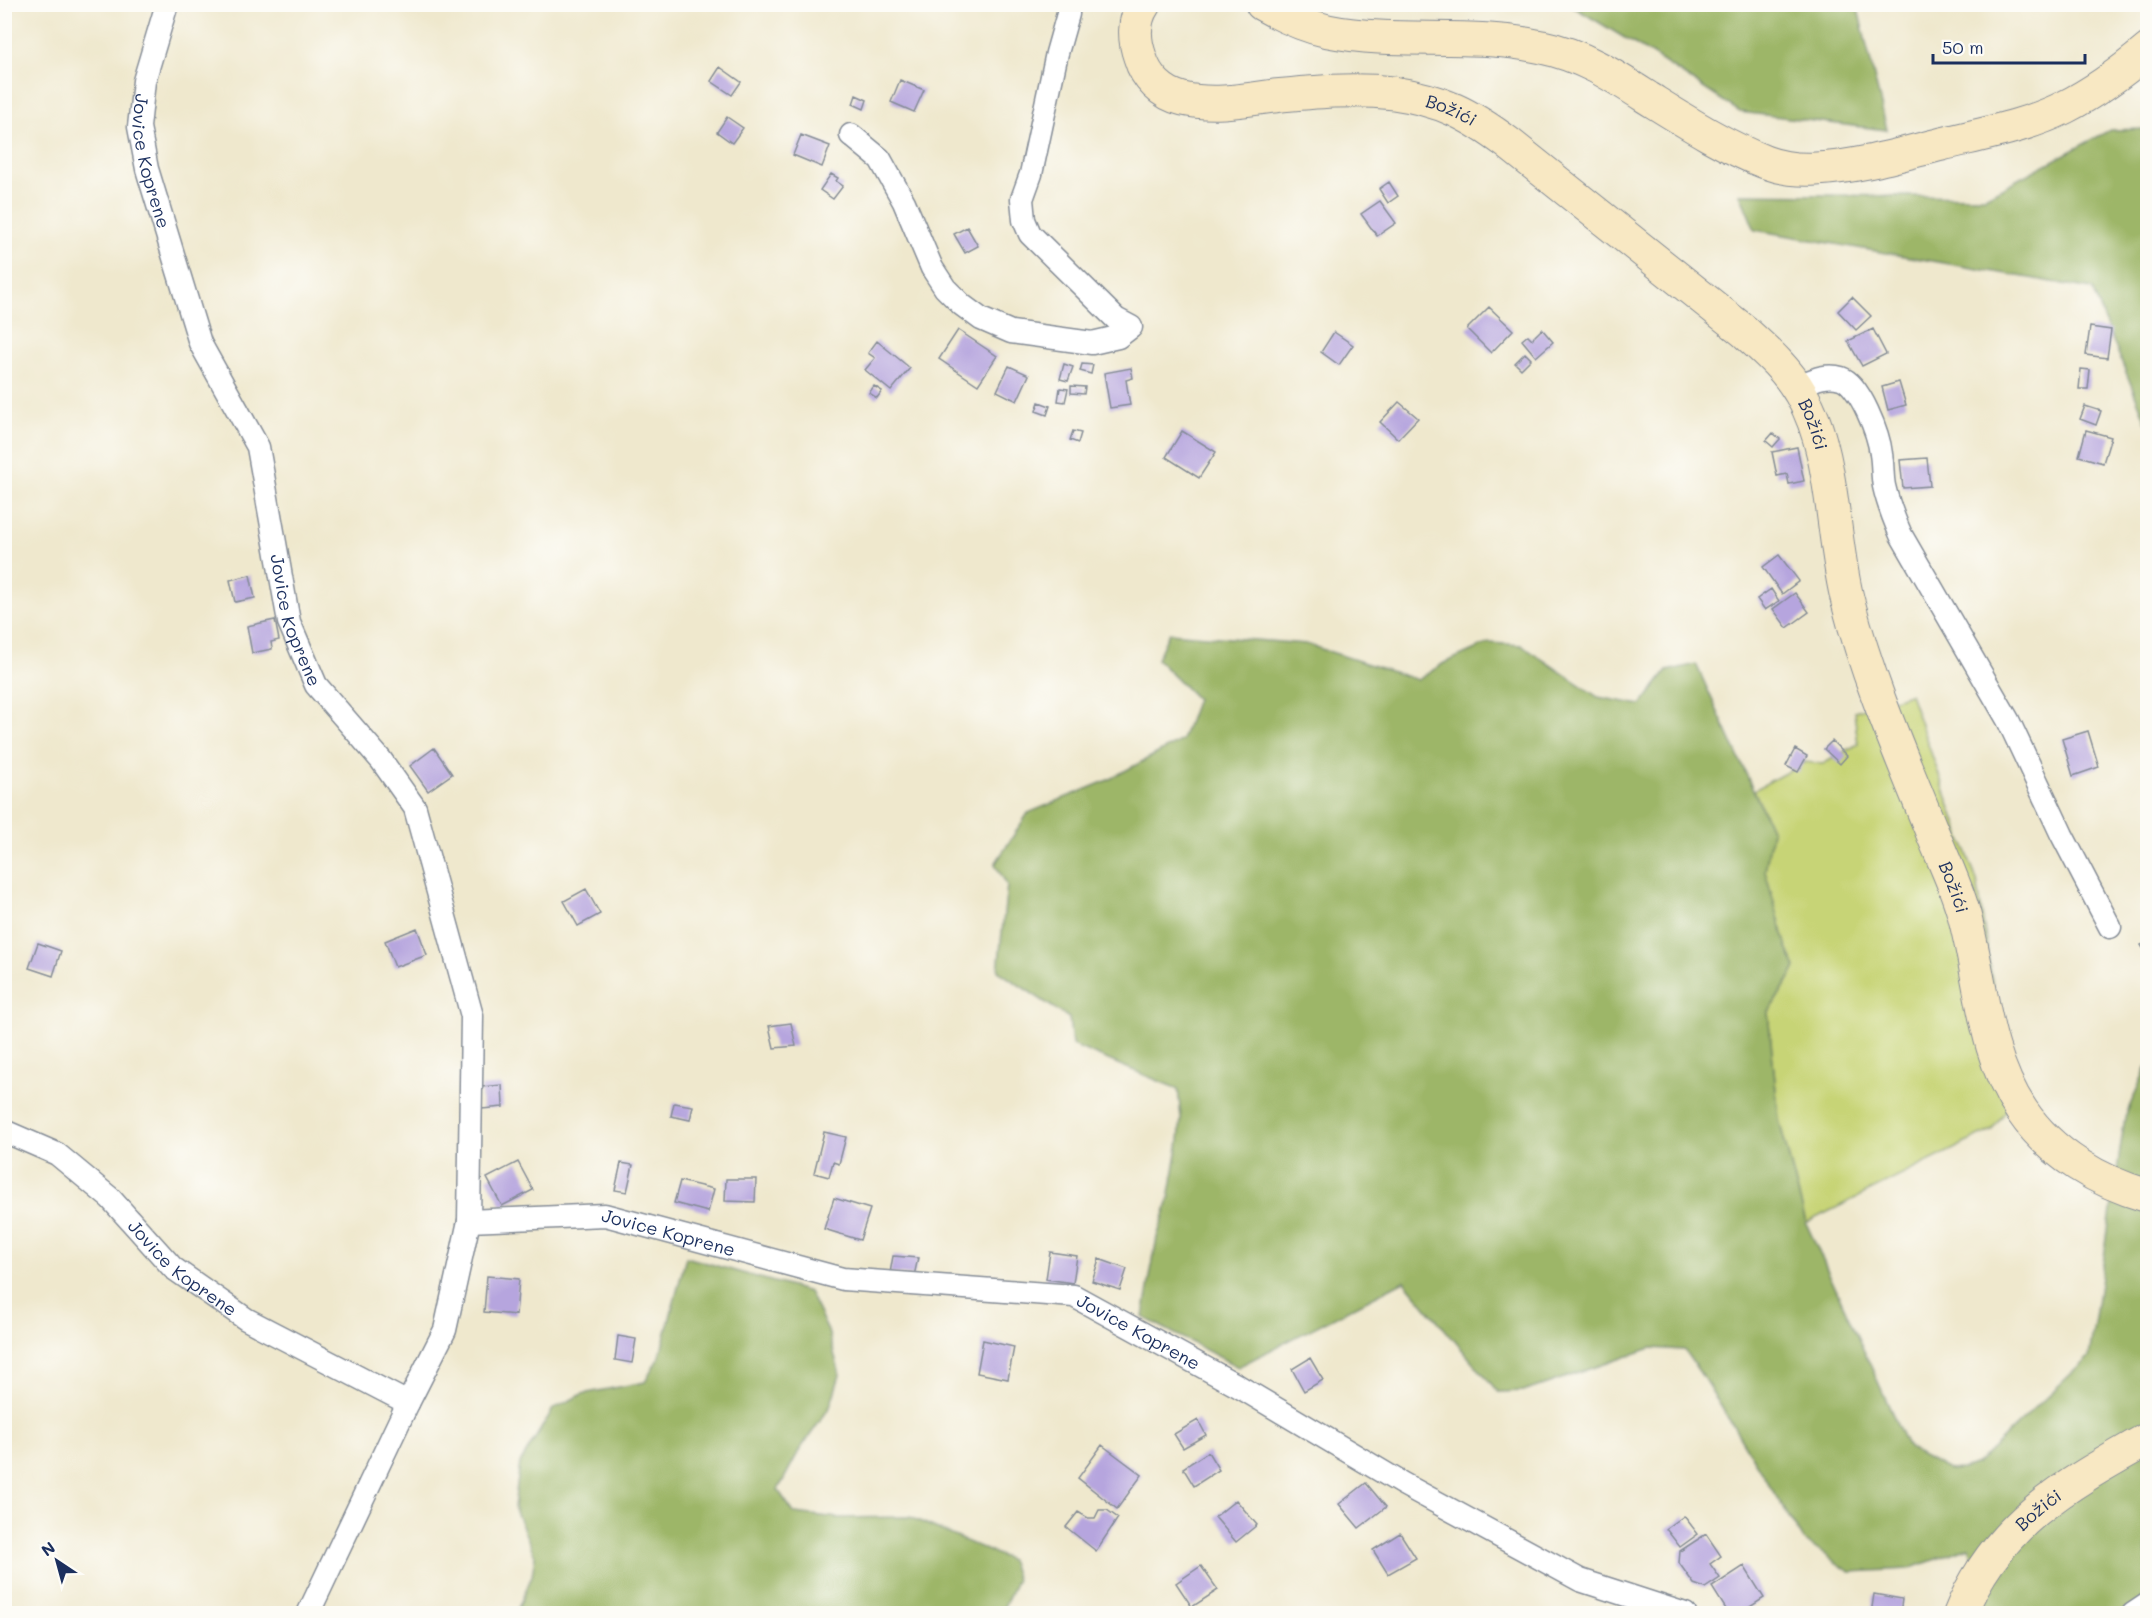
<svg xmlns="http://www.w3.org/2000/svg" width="2152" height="1618" font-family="Mali,sans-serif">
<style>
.green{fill:#c7d476;stroke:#71826a;stroke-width:1.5}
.forest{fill:#9db667;stroke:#5c7262;stroke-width:1.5}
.building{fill:#b6a5de}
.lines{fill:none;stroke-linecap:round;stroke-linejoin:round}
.street-casing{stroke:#858c96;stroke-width:25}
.secondary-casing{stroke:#858c96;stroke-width:35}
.street{stroke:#fff;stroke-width:22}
.secondary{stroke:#f8e8c3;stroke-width:33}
.labels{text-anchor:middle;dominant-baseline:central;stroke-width:4.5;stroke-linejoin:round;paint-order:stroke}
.street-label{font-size:18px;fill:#1b2f5e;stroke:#fdfcf7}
</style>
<rect width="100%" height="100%" fill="#fdfcf7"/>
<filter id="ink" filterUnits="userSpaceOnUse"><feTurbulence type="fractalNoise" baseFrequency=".0167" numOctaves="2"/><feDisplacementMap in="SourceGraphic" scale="12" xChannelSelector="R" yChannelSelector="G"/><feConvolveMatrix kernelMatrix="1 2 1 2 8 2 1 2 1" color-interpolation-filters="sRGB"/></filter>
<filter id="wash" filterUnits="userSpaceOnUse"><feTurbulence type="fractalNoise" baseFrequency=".008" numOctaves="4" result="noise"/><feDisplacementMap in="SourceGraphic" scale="24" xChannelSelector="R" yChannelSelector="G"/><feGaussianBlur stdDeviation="1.35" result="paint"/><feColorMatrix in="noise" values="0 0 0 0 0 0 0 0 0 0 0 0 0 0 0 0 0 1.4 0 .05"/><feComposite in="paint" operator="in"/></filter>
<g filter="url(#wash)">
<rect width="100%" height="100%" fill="#efe8cd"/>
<path class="green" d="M1910,694L1977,881L1998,1021L2021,1090L1992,1130L1806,1223L1779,1120L1768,1013L1796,968L1787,948L1765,871L1772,831L1754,790L1805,762L1823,764L1858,744L1854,711Z"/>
<path class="forest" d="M1570,5H1857L1887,130L1740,112L1653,55Z
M2147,129V424L2092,289L1755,230L1740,194L1985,197L2110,130Z
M1169,633L1306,644L1418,680L1444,663L1489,643L1521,645L1598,697L1641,705L1667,671L1696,664L1772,831L1765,871L1787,948L1796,968L1768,1013L1779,1120L1806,1223L1908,1448L1948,1470L1963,1469L1976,1464L2089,1357L2125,1117L2147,1066V1613H1973L1972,1555L1969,1547L1909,1569L1850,1572L1803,1540L1703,1377L1684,1350L1651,1348L1526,1391L1498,1392L1404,1281L1238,1367L1143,1317L1157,1237L1169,1200L1179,1141L1181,1118L1178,1089L1072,1045L1069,1018L998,971L1007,885L995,864L1028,813L1108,780L1182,740L1197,699L1157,659Z
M686,1257L809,1292L828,1331L840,1375L830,1407L799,1451L778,1490L794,1513L839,1518L910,1517L1010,1560L1017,1579L1001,1613H516L532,1576L535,1556L514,1507L520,1463L553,1409L582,1394L645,1382L660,1355Z"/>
<g id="blocks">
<path class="building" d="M720,67L741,82L732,95L711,81Z
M900,80L924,90L914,112L891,102Z
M856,95L867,100L864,109L853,104Z
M727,117L743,128L732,143L717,132Z
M801,135L830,146L822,167L793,155Z
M831,174L838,178L836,181L843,186L833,199L820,190Z
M1389,182L1398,196L1388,203L1379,189Z
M1380,201L1396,223L1377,236L1361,214Z
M967,227L978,246L965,253L954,234Z
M1852,297L1871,316L1856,330L1838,311Z
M1489,307L1513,330L1491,353L1467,329Z
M2090,327L2111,330L2107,358L2086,355Z
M1542,329L1553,342L1536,357L1522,340L1528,335L1532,339Z
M1873,329L1886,354L1862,366L1848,341Z
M958,330L997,356L978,385L939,359Z
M1334,332L1353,345L1339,365L1321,352Z
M877,341L910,368L891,391L865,370L875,358L868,353Z
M1525,353L1531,359L1521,369L1515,363Z
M1064,364L1073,367L1068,381L1060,379Z
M1082,364L1093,365L1091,374L1080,371Z
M1009,366L1029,375L1017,401L997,391Z
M1131,368L1133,378L1126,380L1130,405L1110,408L1104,373Z
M2081,369L2090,370L2088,389H2079Z
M1899,382L1906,405L1888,410L1882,387Z
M874,386L882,391L877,398L869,393Z
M1071,386L1085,387L1084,394L1071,393Z
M1060,388L1068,389L1065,402L1058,401Z
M1039,402L1050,406L1047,415L1036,411Z
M1399,402L1418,418L1398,439L1380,422Z
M2085,406L2101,411L2096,425L2080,419Z
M2086,430L2111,437L2103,463L2079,456Z
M1073,431L1081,433L1078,443L1070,440Z
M1182,431L1216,452L1199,478L1166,457Z
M1773,433L1780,439L1773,447L1766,441Z
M1797,447L1804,481L1789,484L1787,474L1777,476L1772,452Z
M1927,458L1930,486L1903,488L1900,460Z
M1779,555L1799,581L1782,594L1763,567Z
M250,575L255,598L235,602L230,580Z
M1771,589L1779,601L1765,610L1757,599Z
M1795,593L1809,612L1787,628L1773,609Z
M275,620L279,640L271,642L272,649L252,653L247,626Z
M2088,731L2099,767L2073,776L2062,739Z
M1832,741L1847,756L1840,764L1824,749Z
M434,748L452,774L428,791L410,766Z
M1795,749L1807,756L1798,772L1786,766Z
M586,889L600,914L578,926L564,901Z
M417,928L427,955L395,967L385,941Z
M2148,942V956L2141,945Z
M38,943L61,951L53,976L29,968Z
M791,1023L796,1046L774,1048L769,1026Z
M502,1085L503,1107L482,1109L481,1087Z
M674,1103L693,1106L690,1120L671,1116Z
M824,1132L846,1137L839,1164L833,1162L829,1177L814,1173Z
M518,1162L533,1190L502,1206L487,1178Z
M621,1163L633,1165L627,1192L615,1190Z
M726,1179H756L755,1202L725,1201Z
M680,1181L714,1189L708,1212L674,1203Z
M834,1198L870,1209L860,1240L824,1229Z
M1050,1252L1077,1256L1073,1283L1046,1279Z
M893,1256L918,1258L914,1276L890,1273Z
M1099,1259L1127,1269L1120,1290L1092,1281Z
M487,1276L519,1279L516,1315L484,1312Z
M618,1336L636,1339L632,1363L615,1360Z
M983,1340L1014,1347L1008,1379L977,1373Z
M1310,1358L1323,1380L1304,1391L1292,1369Z
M1198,1420L1206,1435L1183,1448L1174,1434Z
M1102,1445L1142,1475L1117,1509L1078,1478Z
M1208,1452L1219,1470L1194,1486L1183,1468Z
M1366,1483L1386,1507L1359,1528L1339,1504Z
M1236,1500L1257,1525L1236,1542L1215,1517Z
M1099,1510H1107L1118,1518L1096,1551L1066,1527L1078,1512L1088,1518H1095Z
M1684,1516L1698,1534L1680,1547L1666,1529Z
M1400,1533L1416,1558L1388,1574L1373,1550Z
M1706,1534L1721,1556L1710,1564L1720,1578L1705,1588L1694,1584L1679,1563L1680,1551Z
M1201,1566L1218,1590L1192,1607L1176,1583Z
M1744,1566L1764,1598L1739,1614H1729L1712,1587Z
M1874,1594L1902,1599L1900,1614H1871Z"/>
</g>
</g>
<g filter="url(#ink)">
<use href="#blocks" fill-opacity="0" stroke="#858c96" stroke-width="1.5"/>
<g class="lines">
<defs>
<g id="street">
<path id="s1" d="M167,4L144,81L139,127L147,169L200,343L258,447L289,622L316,685L381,760L415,808L472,1016L469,1221L445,1330L408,1403L308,1614"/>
<path d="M851,135L880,159L904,202L932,268L945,288L962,305L981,319L1011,332L1092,343L1118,337L1131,327L1116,319L1030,234L1024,220L1022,199L1031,174L1057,53L1068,14V4"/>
<path d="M1796,387C1811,381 1825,373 1841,378C1860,384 1879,435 1881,454C1883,465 1882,476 1884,486C1888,504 1894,519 1901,535L2008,720L2062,835L2110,927"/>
<path id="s2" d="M4,1131L57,1154L110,1198L173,1268L246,1319L408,1403"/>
<path id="s3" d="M469,1221L605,1215L843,1279L1074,1296L1238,1386L1403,1484L1580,1580L1685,1614"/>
<path d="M2133,1614L2148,1604"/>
</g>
<g id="secondary">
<path id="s4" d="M1144,4C1133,20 1134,40 1140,57C1146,78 1162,94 1183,99C1212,106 1245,100 1274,96C1313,92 1354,88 1393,93C1442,100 1469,114 1508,143L1744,331C1765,350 1787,369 1801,394C1835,452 1831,537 1848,602C1868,680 1900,753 1930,827C1941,855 1955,883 1963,911C1982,977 1982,1052 2022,1111C2051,1154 2099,1182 2148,1196"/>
<path d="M1262,4C1283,16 1305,26 1328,31C1398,45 1471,31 1542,47C1582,55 1614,76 1648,98C1685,121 1724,146 1765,162C1781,168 1799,170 1816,169C1859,167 1901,154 1942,144C1983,134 2028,126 2065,107C2095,92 2122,72 2148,50"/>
<path id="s5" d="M1960,1614C1996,1523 2068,1484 2148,1439"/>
</g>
</defs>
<use href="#street" class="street-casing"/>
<use href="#secondary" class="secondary-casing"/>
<use href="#street" class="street"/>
<use href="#secondary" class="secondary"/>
</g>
</g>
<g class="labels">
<g class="street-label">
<text stroke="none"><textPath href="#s4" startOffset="390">Božići</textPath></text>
<text stroke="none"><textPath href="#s1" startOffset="162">Jovice Koprene</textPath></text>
<text stroke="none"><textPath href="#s4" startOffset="876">Božići</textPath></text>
<text stroke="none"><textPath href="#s1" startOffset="648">Jovice Koprene</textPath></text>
<text stroke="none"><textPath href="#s4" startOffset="1362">Božići</textPath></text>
<text stroke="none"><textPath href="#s3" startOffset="202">Jovice Koprene</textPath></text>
<text stroke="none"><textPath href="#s2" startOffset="228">Jovice Koprene</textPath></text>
<text stroke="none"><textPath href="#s3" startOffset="688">Jovice Koprene</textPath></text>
<text stroke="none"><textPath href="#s5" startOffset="132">Božići</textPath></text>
</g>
</g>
<rect width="2152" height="1618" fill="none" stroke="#fdfcf7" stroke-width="24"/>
<g transform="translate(57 1561) rotate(324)" stroke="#fdfcf7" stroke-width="4.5" paint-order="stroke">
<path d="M0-4.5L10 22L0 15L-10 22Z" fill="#1b2f5e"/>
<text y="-9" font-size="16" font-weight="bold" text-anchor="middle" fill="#1b2f5e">N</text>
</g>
<path d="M1933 54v9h152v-9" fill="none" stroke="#1b2f5e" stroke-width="3"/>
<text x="1942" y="54" font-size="18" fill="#1b2f5e" stroke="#fdfcf7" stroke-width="4.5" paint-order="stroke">50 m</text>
</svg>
